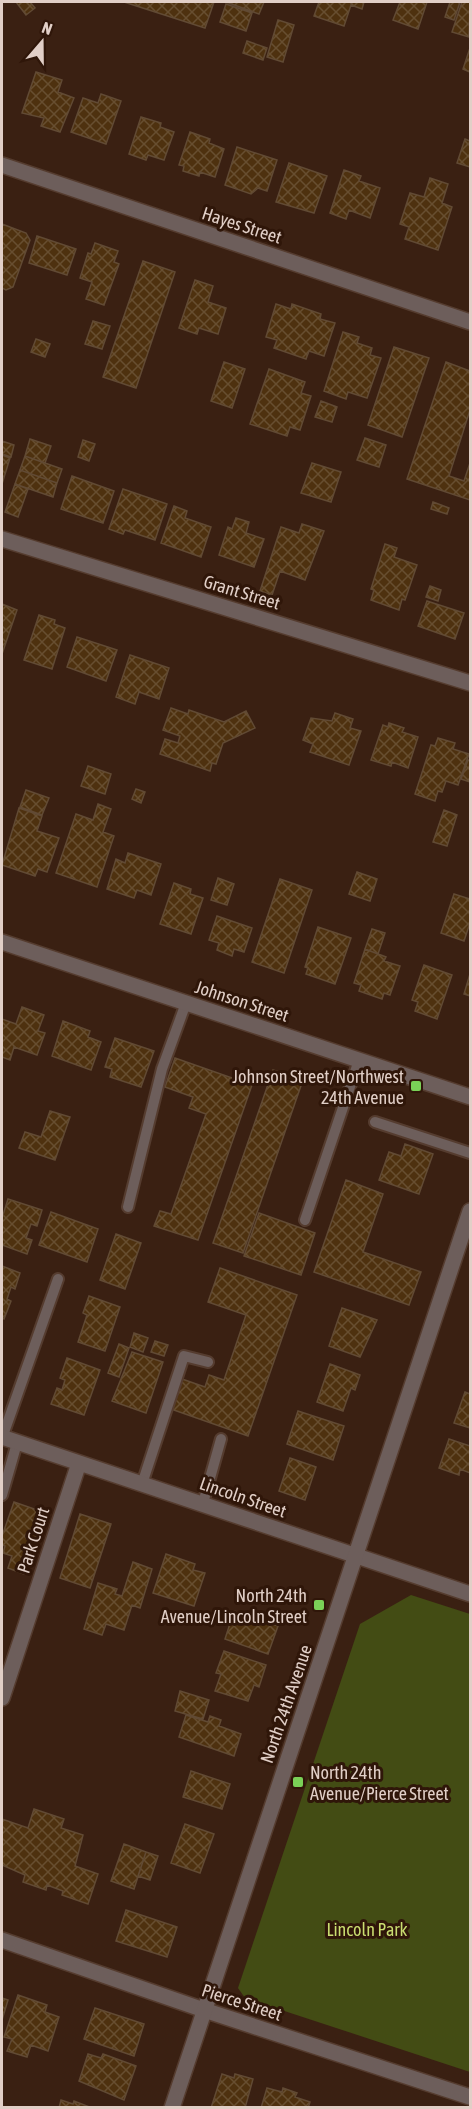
<svg xmlns="http://www.w3.org/2000/svg" width="472" height="2109" font-family="'Asap Condensed',sans-serif">
<style>
.green{fill:#434c14}
.building{fill:url(#building-cross-hatch);stroke:#614a34;stroke-width:1.5}
.lines{fill:none;stroke-linecap:round;stroke-linejoin:round}
.service-casing{stroke:#553c2f;stroke-width:14}
.minor-casing{stroke:#553c2f;stroke-width:18}
.tertiary-casing{stroke:#553c2f;stroke-width:18}
.service{stroke:#6d5e5b;stroke-width:10}
.minor{stroke:#6d5e5b;stroke-width:15}
.tertiary{stroke:#6d5e5b;stroke-width:15}
.poi-dot{fill:#7ad157;stroke:#2f1609;stroke-width:2}
.labels{text-anchor:middle;dominant-baseline:central;stroke-width:6;stroke-linejoin:round;paint-order:stroke}
.street-label{font-size:18px;fill:#e1cfc7;stroke:#2f1609}
.poi-label{font-size:18px;fill:#e1cfc7;stroke:#2f1609;text-anchor:end}
.park-label{font-size:18px;fill:#c9dd70;stroke:#2f1609}
</style>
<defs>
<pattern id="building-cross-hatch" width="8" height="8" patternUnits="userSpaceOnUse" patternTransform="scale(1.5)"><rect width="8" height="8" fill="#4e310f"/><path d="M0 0l8 8M0 8l8-8" fill="none" stroke="#674e30"/></pattern>
</defs>
<rect width="100%" height="100%" fill="#3a2012"/>
<path class="green" d="M411,1595L470,1614V2072L245,1998L238,1988L360,1624Z"/>
<path class="building" d="M16,2H30L35,8L26,15Z
M124,2H214L205,28Z
M226,2H264L259,14Z
M319,2H352L344,26L314,16Z
M352,2H364L362,9L351,5Z
M400,2H427L418,29L393,20Z
M450,2H460L454,20L445,17Z
M462,2H470L469,37L452,32Z
M226,4L252,13L246,31L220,22Z
M278,20L294,25L283,62L267,57Z
M247,41L267,48L263,60L243,53Z
M470,48V72L463,69Z
M36,72L62,80L58,92L74,98L60,132L41,126L44,118L22,113Z
M101,94L121,101L106,144L71,132L83,98L98,103Z
M141,117L161,123L160,127L174,132L164,160L148,155L146,160L129,154Z
M190,132L210,139L209,143L224,149L215,177L200,172L199,176L183,171L184,166L179,165Z
M465,139L470,141V167L457,163Z
M237,147L277,160L267,191L258,188L251,194L225,185Z
M289,163L327,176L314,213L276,202Z
M344,170L361,176L359,181L380,188L370,218L349,210L346,219L330,213Z
M430,178L448,184L442,203L452,207L438,250L405,239L409,227L400,224L410,193L424,197Z
M2,224L26,233L30,240L13,287L6,290L2,288Z
M37,236L76,249L67,275L29,263Z
M95,243L118,251L114,262L119,264L104,305L86,299L92,282L80,278L88,253L91,254Z
M143,261L175,272L136,388L103,377Z
M195,280L213,286L208,302L226,308L218,334L199,328L197,334L179,328Z
M276,304L291,309L292,304L321,314L320,319L335,323L324,356L309,351L306,359L274,348L277,340L266,337Z
M93,321L110,326L102,349L85,344Z
M343,332L359,337L357,343L372,348L370,355L381,358L367,398L348,392L346,399L324,391Z
M36,339L50,344L45,357L31,352Z
M394,347L429,358L402,437L368,425Z
M224,362L245,369L232,408L211,401Z
M446,362L470,371V410L449,476L464,481L470,463V500L407,479Z
M269,369L305,382L301,393L311,396L300,430L290,427L287,436L250,424Z
M321,401L337,407L332,422L315,417Z
M365,438L386,445L379,467L357,460Z
M30,439L51,446L45,463L25,456Z
M83,440L95,444L89,461L78,457Z
M2,441L14,445L11,457L2,454Z
M2,455L10,458L2,484Z
M25,456L62,469L57,483L20,470Z
M312,463L341,472L331,502L301,493Z
M20,470L57,483L53,497L15,484Z
M72,476L114,491L103,523L61,509Z
M15,484L28,489L18,517L5,512Z
M123,489L167,504L155,540L125,530L123,534L109,529Z
M433,502L449,508L447,514L431,509Z
M174,506L187,511L185,518L211,527L201,557L161,543Z
M236,518L249,522L246,533L264,539L254,567L219,555L228,527L232,529Z
M302,524L324,531L305,580L280,571L272,595L260,591L281,527L299,533Z
M385,544L397,548L394,557L417,565L405,600L402,599L399,610L371,600L374,590L371,589Z
M430,586L441,590L438,601L426,597Z
M427,601L464,613L455,639L418,626Z
M2,604L17,610L2,654Z
M39,615L55,620L54,624L65,628L52,669L24,660Z
M77,637L117,650L106,681L67,667Z
M130,655L169,668L159,699L139,692L135,704L116,697Z
M171,708L188,714L189,710L224,722L246,711L255,728L223,743L216,764L212,763L210,771L160,754L165,739L178,743L180,736L163,730Z
M335,713L353,719L350,728L361,731L349,765L310,752L313,744L303,740L311,718L332,721Z
M389,723L404,728L402,732L418,737L408,768L392,762L391,766L371,760L383,725L388,727Z
M438,738L455,743L453,749L469,754L458,785L446,781L442,792L438,791L435,801L415,794L431,745L435,746Z
M468,760L470,761V782L461,779Z
M88,766L111,774L105,794L81,786Z
M136,789L145,792L141,803L132,799Z
M26,790L49,798L42,815L20,807Z
M98,804L111,809L103,832L114,836L97,887L56,873L76,814L93,820Z
M19,808L42,816L37,831L59,838L47,872L38,869L35,876L2,865Z
M444,810L457,815L447,846L433,842Z
M128,853L161,864L151,895L137,890L134,898L107,889L116,859L125,863Z
M357,872L377,879L370,901L349,894Z
M218,878L234,884L227,905L211,900Z
M280,879L312,890L284,973L252,962Z
M174,883L191,889L190,894L203,898L191,934L160,924Z
M454,894L470,899V923L464,941L441,933Z
M217,916L252,928L244,952L234,949L232,956L217,950L219,943L209,940Z
M318,927L351,938L335,984L306,974L308,968L305,967Z
M372,929L385,933L378,954L365,949Z
M365,949L386,957L384,961L400,966L390,995L384,993L382,999L359,991L361,985L354,983Z
M424,965L452,975L437,1019L415,1011L418,1002L412,1000Z
M470,974V996L464,994Z
M22,1007L44,1015L38,1031L45,1033L37,1055L14,1047L10,1060L2,1057V1019L16,1024Z
M63,1021L90,1031L88,1037L101,1042L91,1070L52,1056Z
M115,1038L154,1051L141,1087L110,1077L112,1069L105,1067Z
M175,1058L252,1085L198,1240L154,1226L160,1211L171,1214L206,1114L189,1108L193,1097L165,1087Z
M273,1070L303,1080L243,1253L213,1243Z
M50,1111L70,1117L55,1160L19,1148L25,1132L41,1137Z
M405,1144L433,1154L419,1194L379,1180L389,1152L401,1156Z
M346,1180L383,1194L363,1252L421,1272L409,1305L314,1272Z
M8,1199L42,1210L37,1226L31,1224L26,1238L32,1240L27,1254L2,1245V1218Z
M51,1212L98,1229L87,1262L39,1245Z
M259,1213L315,1233L301,1275L244,1256Z
M116,1234L141,1243L125,1289L100,1280Z
M2,1266L20,1273L15,1289L11,1287L7,1299L11,1301L4,1319L2,1318Z
M220,1268L297,1295L248,1436L171,1409L182,1379L205,1387L209,1375L224,1380L246,1315L208,1302Z
M89,1296L120,1307L105,1351L78,1342L87,1315L83,1313Z
M342,1308L377,1320L360,1357L329,1346Z
M134,1333L148,1338L143,1352L130,1347Z
M155,1341L168,1345L164,1356L151,1352Z
M119,1344L129,1348L119,1377L108,1373Z
M132,1352L163,1362L146,1413L112,1401Z
M67,1358L100,1370L84,1415L51,1404L57,1388L62,1390L65,1380L60,1378Z
M330,1364L360,1375L355,1390L351,1388L343,1411L317,1402Z
M465,1392L470,1394V1428L454,1423Z
M298,1411L344,1426L333,1460L287,1444Z
M449,1439L470,1446V1473L460,1469L459,1475L439,1468Z
M290,1458L316,1467L305,1500L279,1491Z
M14,1502L40,1511L38,1518L42,1520L24,1574L8,1568L12,1556L3,1553L5,1546L2,1545V1536Z
M80,1514L111,1524L90,1588L60,1578Z
M166,1554L195,1564L193,1570L205,1573L194,1606L153,1593Z
M133,1562L152,1569L140,1608L132,1605L124,1630L106,1624L102,1635L84,1629L98,1583L117,1589L115,1594L122,1596Z
M234,1611L278,1626L268,1654L225,1639Z
M224,1651L266,1665L259,1687L254,1685L248,1701L215,1691L221,1674L216,1673Z
M180,1691L209,1700L203,1719L175,1711Z
M186,1715L208,1722L210,1716L221,1720L219,1726L241,1734L234,1756L179,1737Z
M191,1771L230,1784L222,1809L183,1797Z
M34,1809L64,1819L61,1828L83,1835L75,1866L98,1874L88,1904L62,1895L63,1891L47,1885L46,1890L23,1882L25,1875L2,1865V1819L28,1828Z
M185,1824L214,1834L200,1873L171,1863Z
M124,1844L146,1852L134,1889L111,1881Z
M146,1852L158,1856L150,1880L138,1876Z
M126,1910L177,1927L167,1957L116,1941Z
M18,1995L47,2005L45,2012L59,2017L48,2051L31,2045L27,2057L7,2051L12,2039L4,2037Z
M2,1998L8,2000L2,2020Z
M95,2008L144,2024L134,2056L84,2039Z
M88,2054L101,2058L103,2054L136,2066L124,2100L79,2081Z
M222,2074L234,2078L235,2074L253,2079L245,2108H211Z
M267,2088L282,2092L283,2088L297,2093L295,2097L310,2102L308,2108H261Z
M61,2100L73,2104L74,2101L92,2108H59Z"/>
<g class="lines">
<defs>
<path id="service" d="M375,1122L470,1153
M128,1207L162,1069L186,1003
M305,1220L359,1060
M2,1438L58,1279
M142,1484L184,1356L208,1362
M2,1495L17,1443
M203,1503L221,1439"/>
<path id="minor" d="M2,165L470,322
M2,539L470,683
M2,1437L470,1594
M2,1698L79,1463
M2,1940L204,2010L470,2097"/>
<path id="tertiary" d="M2,942L470,1097
M172,2108L470,1211"/>
</defs>
<use href="#service" class="service-casing"/>
<use href="#minor" class="minor-casing"/>
<use href="#tertiary" class="tertiary-casing"/>
<use href="#service" class="service"/>
<use href="#minor" class="minor"/>
<use href="#tertiary" class="tertiary"/>
</g>
<g class="poi-dot">
<rect x="410" y="1080" width="12" height="12" rx="3"/>
<rect x="313" y="1599" width="12" height="12" rx="3"/>
<rect x="292" y="1776" width="12" height="12" rx="3"/>
</g>
<g class="labels">
<g class="street-label">
<text transform="translate(242 225) rotate(18)">Hayes Street</text>
<text transform="translate(242 592) rotate(17)">Grant Street</text>
<text transform="translate(242 1001) rotate(18)">Johnson Street</text>
<text transform="translate(243 1497) rotate(19)">Lincoln Street</text>
<text transform="translate(33 1540) rotate(-72)">Park Court</text>
<text transform="translate(286 1704) rotate(-71)">North 24th Avenue</text>
<text transform="translate(242 2002) rotate(18)">Pierce Street</text>
</g>
<g class="poi-label">
<text x="404" y="1076">Johnson Street/Northwest<tspan x="404" dy="21">24th Avenue</tspan></text>
<text x="307" y="1595">North 24th<tspan x="307" dy="21">Avenue/Lincoln Street</tspan></text>
<text x="310" y="1772" text-anchor="start">North 24th<tspan x="310" dy="21">Avenue/Pierce Street</tspan></text>
</g>
<g class="park-label">
<text x="367" y="1929">Lincoln Park</text>
</g>
</g>
<rect width="472" height="2109" fill="none" stroke="#e1cfc7" stroke-width="6"/>
<g transform="translate(42 42) rotate(20)" stroke="#2f1609" stroke-width="4.5" paint-order="stroke">
<path d="M0-4.5L10 22L0 15L-10 22Z" fill="#e1cfc7"/>
<text y="-9" font-size="16" font-weight="bold" text-anchor="middle" fill="#e1cfc7">N</text>
</g>
</svg>
